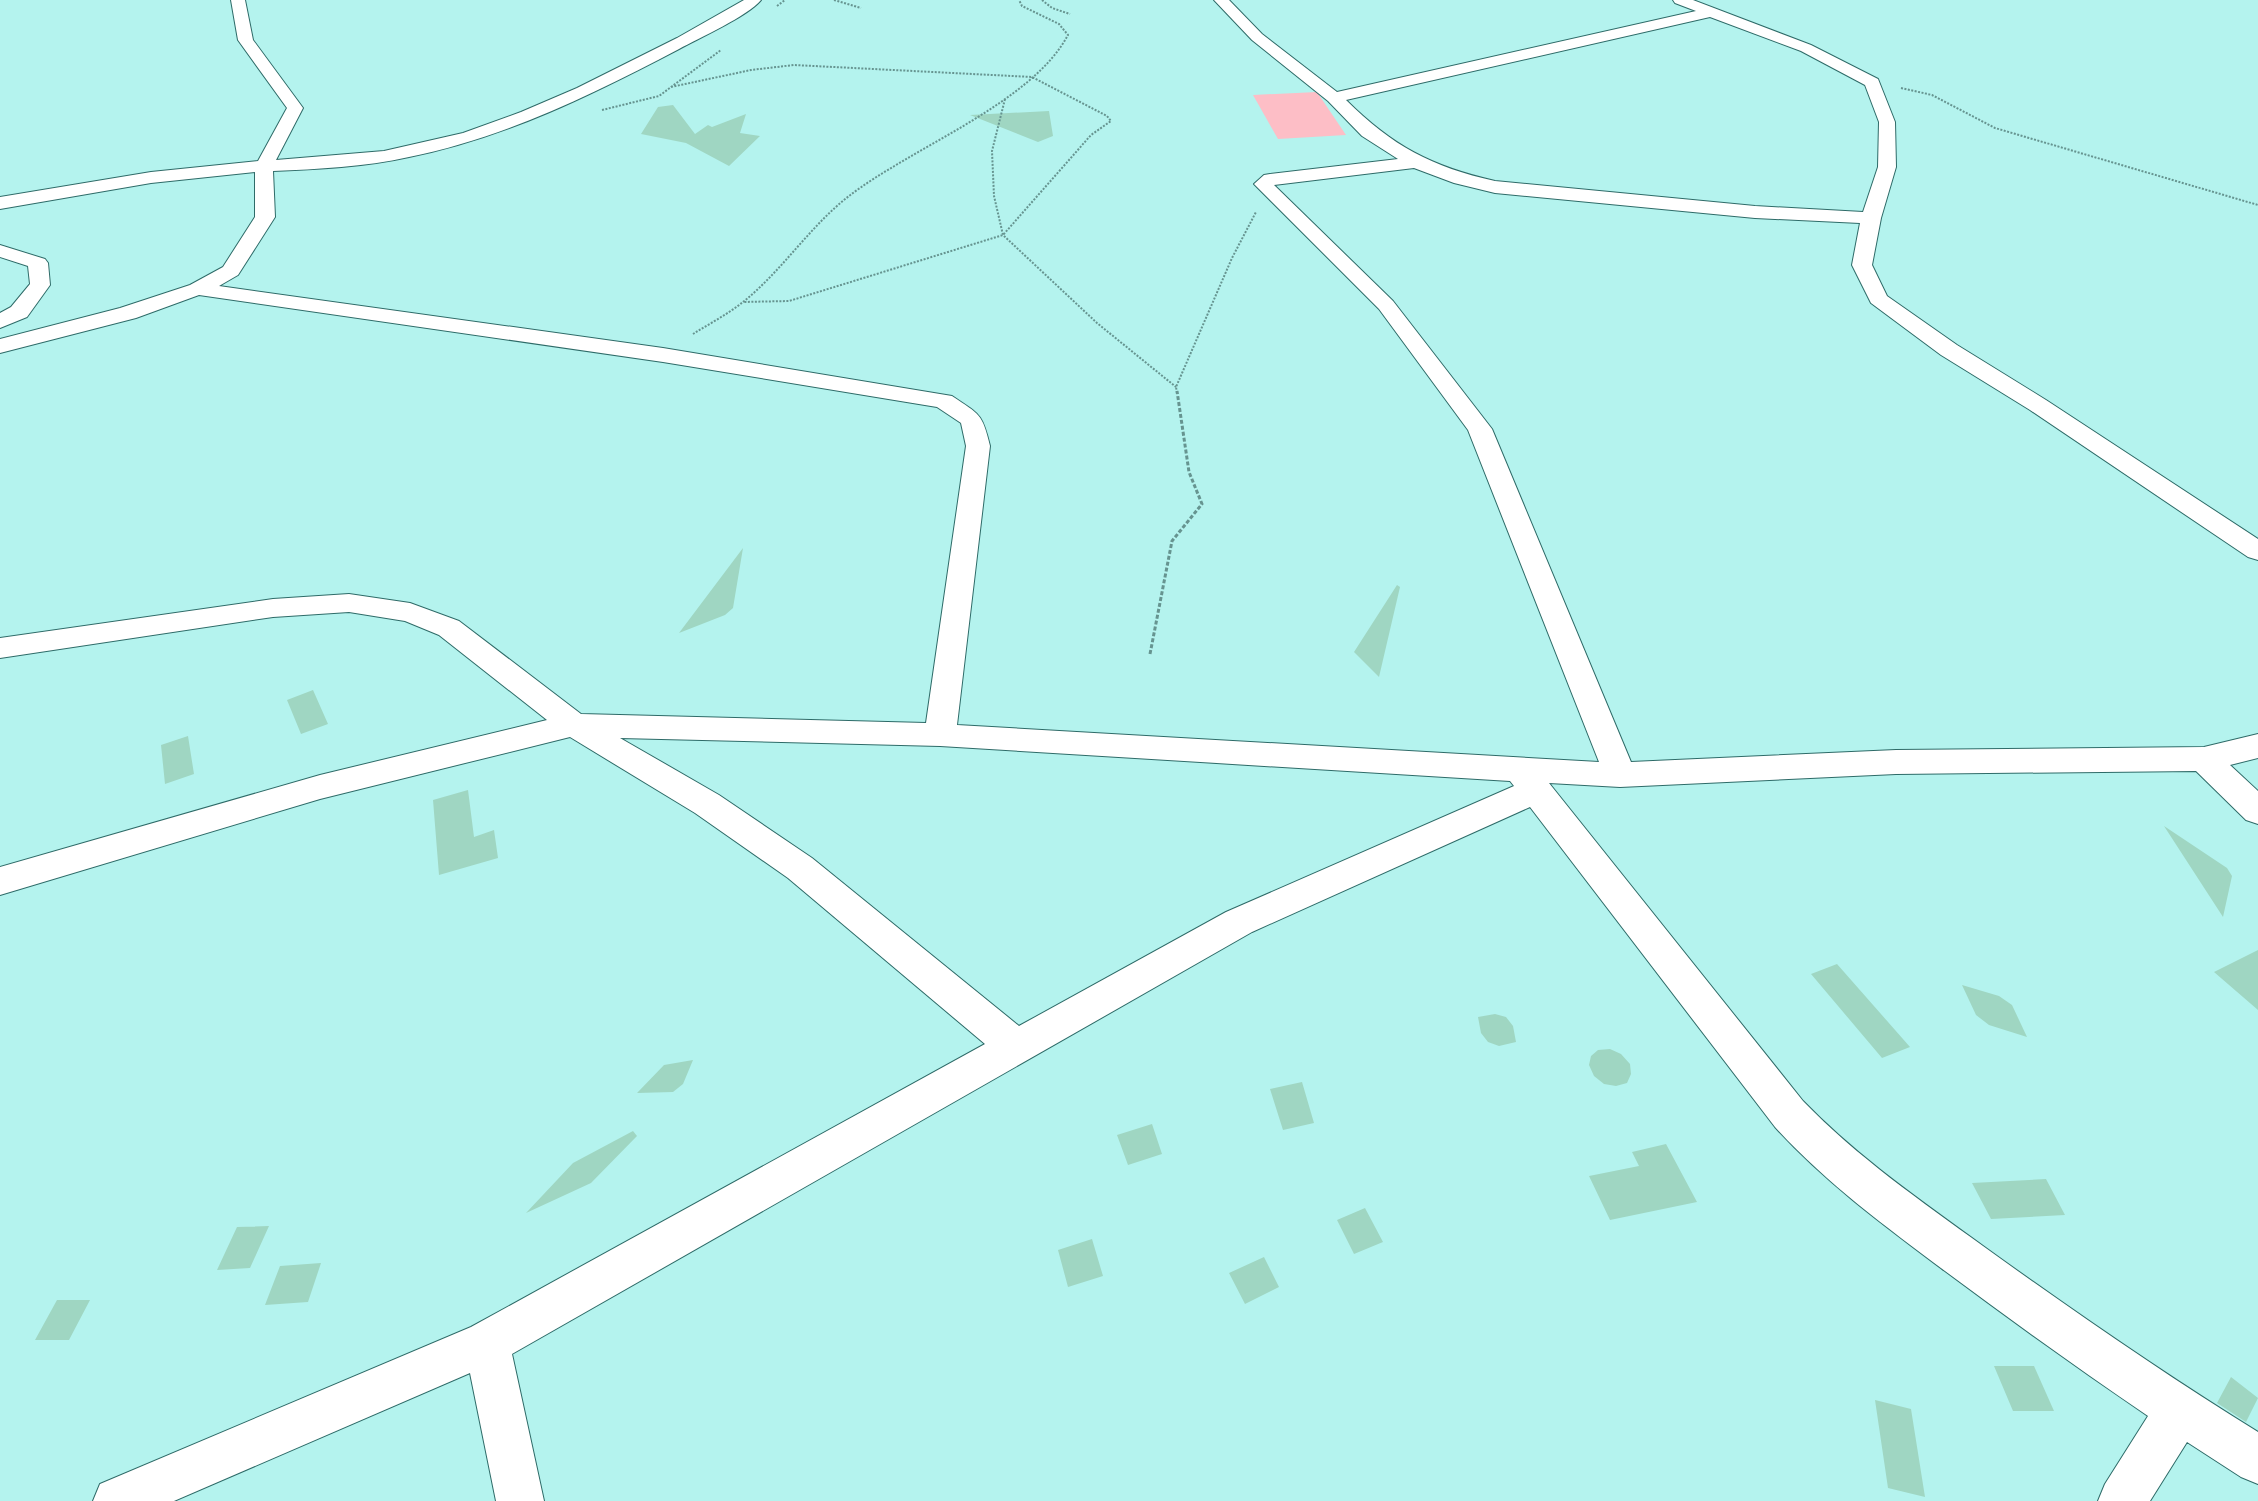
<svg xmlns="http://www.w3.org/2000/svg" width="2258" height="1501" font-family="'IBM Plex Sans',sans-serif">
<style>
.green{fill:#fdbec6}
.building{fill:#9fd6c2}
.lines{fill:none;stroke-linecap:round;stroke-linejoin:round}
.minor-casing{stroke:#2e6b68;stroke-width:2}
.path-far1{stroke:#669490;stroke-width:2;stroke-dasharray:2 1.5;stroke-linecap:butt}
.path{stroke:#669490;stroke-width:3;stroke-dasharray:4 2;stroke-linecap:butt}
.minor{fill:#fff;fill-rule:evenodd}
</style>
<rect width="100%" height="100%" fill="#b4f3ee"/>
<path class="green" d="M1317,92L1346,135L1278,139L1253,95Z"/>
<path class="building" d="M673,105L695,134L708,125L712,127L746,114L740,133L760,136L729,166L686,143L641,134L658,107Z
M1049,111L1053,136L1038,142L970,115Z
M743,548L733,608L725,615L679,633Z
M1397,585L1400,587L1379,677L1354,652Z
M313,690L328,724L301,734L287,700Z
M188,736L194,774L165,784L161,745Z
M468,790L474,837L494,830L498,858L439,875L433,800Z
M2164,826L2227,868L2232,876L2223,917Z
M2258,950V1010L2214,972Z
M1837,964L1910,1047L1882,1058L1811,974Z
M1962,985L1999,996L2012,1005L2027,1037L1989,1025L1976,1015Z
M1495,1014L1506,1017L1513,1026L1516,1042L1499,1046L1488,1042L1481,1033L1478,1017Z
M1610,1049L1621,1054L1630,1064L1631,1074L1627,1083L1616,1086L1604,1084L1594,1076L1589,1065L1591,1056L1598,1050Z
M693,1060L683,1084L673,1092L637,1093L664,1065Z
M1302,1082L1314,1123L1283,1130L1270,1089Z
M1152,1124L1162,1154L1128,1165L1117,1135Z
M633,1131L637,1136L591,1183L526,1213L573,1163Z
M1666,1144L1697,1202L1610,1220L1589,1176L1639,1166L1632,1152Z
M2046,1179L2065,1215L1991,1219L1972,1183Z
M1365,1208L1383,1242L1354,1254L1337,1220Z
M269,1226L250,1268L217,1270L237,1227Z
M1092,1239L1103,1276L1068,1287L1058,1250Z
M1264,1257L1279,1287L1245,1304L1229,1273Z
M321,1263L308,1302L265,1305L280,1266Z
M57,1300H90L69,1340H35Z
M1994,1366H2034L2054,1411H2013Z
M2231,1377L2258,1398L2246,1422L2217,1403Z
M1875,1400L1911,1409L1925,1497L1888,1488Z"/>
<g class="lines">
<defs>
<path id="minor" d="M231,0H245L253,40L303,108L276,160L384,151L463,133L521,112L577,88L677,38L744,0H761C748,16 699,38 679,49C593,94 505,138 409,157C364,167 319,169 273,171L275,217L238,275L219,286L663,348L952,396C980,415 982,413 990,446L957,725L1599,762L1468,430L1379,309L1254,184L1264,175L1270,174L1398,159L1362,136L1328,101L1252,40L1214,0H1229L1262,34L1337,92L1696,11L1675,3L1673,0H1693L1811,45L1878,79L1895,122L1896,167L1881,218L1872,265L1887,296L1957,345L2046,400L2258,539V560L2248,557L2030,410L1941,355L1871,303L1852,265L1860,223L1755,218L1495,193L1454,183L1414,168L1274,185L1393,301L1492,429L1631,762L1896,750L2204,747L2258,734V758L2230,765L2258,791V824L2246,820L2196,771L1896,774L1620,787L1549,783L1803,1101C1857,1157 1921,1201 1983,1246C2073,1311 2164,1374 2258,1432V1484L2241,1477L2187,1442L2150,1501H2098L2105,1484L2148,1416C2079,1369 2012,1321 1945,1271C1885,1226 1825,1182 1775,1127L1530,807L1252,932L512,1354L544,1501H496L470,1373L174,1501H93L100,1484L471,1327L985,1044L788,878L695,813L570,737L320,799L0,895V867L320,775L547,720L439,635L405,621L349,612L273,617L0,658V638L273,599L349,594L410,603L459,621L581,714L926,723L966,446L961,423L937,407L663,362L199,295L136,318L0,353V339L120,308L190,285L223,267L255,217V172L151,183L0,209V197L151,172L258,161L287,108L238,40ZM1710,17L1801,51L1865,85L1879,122L1878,167L1863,212L1755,206L1495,181C1432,167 1392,146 1346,100ZM620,738L940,746L1510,781L1514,786L1226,912L1019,1026L812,858L719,795Z
M0,245L45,259L48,263L50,285L27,317L0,328V313L11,307L30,284L28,266L0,257Z"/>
</defs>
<use href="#minor" class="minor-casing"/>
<path class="path-far1" d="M834,0L861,8
M1042,0L1052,8L1070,14
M777,6L785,0
M671,87L751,70L794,65L1032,77L1107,116L1111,121L1091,135L1003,235L789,301L743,302
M1901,88L1932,95L1995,128L2258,205
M1005,99L992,151L994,196L1003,235L1097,323L1176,387
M602,110L659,96L721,50
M693,334C709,324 728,314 743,302C782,271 810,226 849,196C911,148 1032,103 1068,35L1059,24L1022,6L1019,0
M1177,393L1176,387L1232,258L1256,212"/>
<path class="path" d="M1150,654L1172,541L1202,504L1189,472L1177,391"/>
<use href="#minor" class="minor"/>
</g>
</svg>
